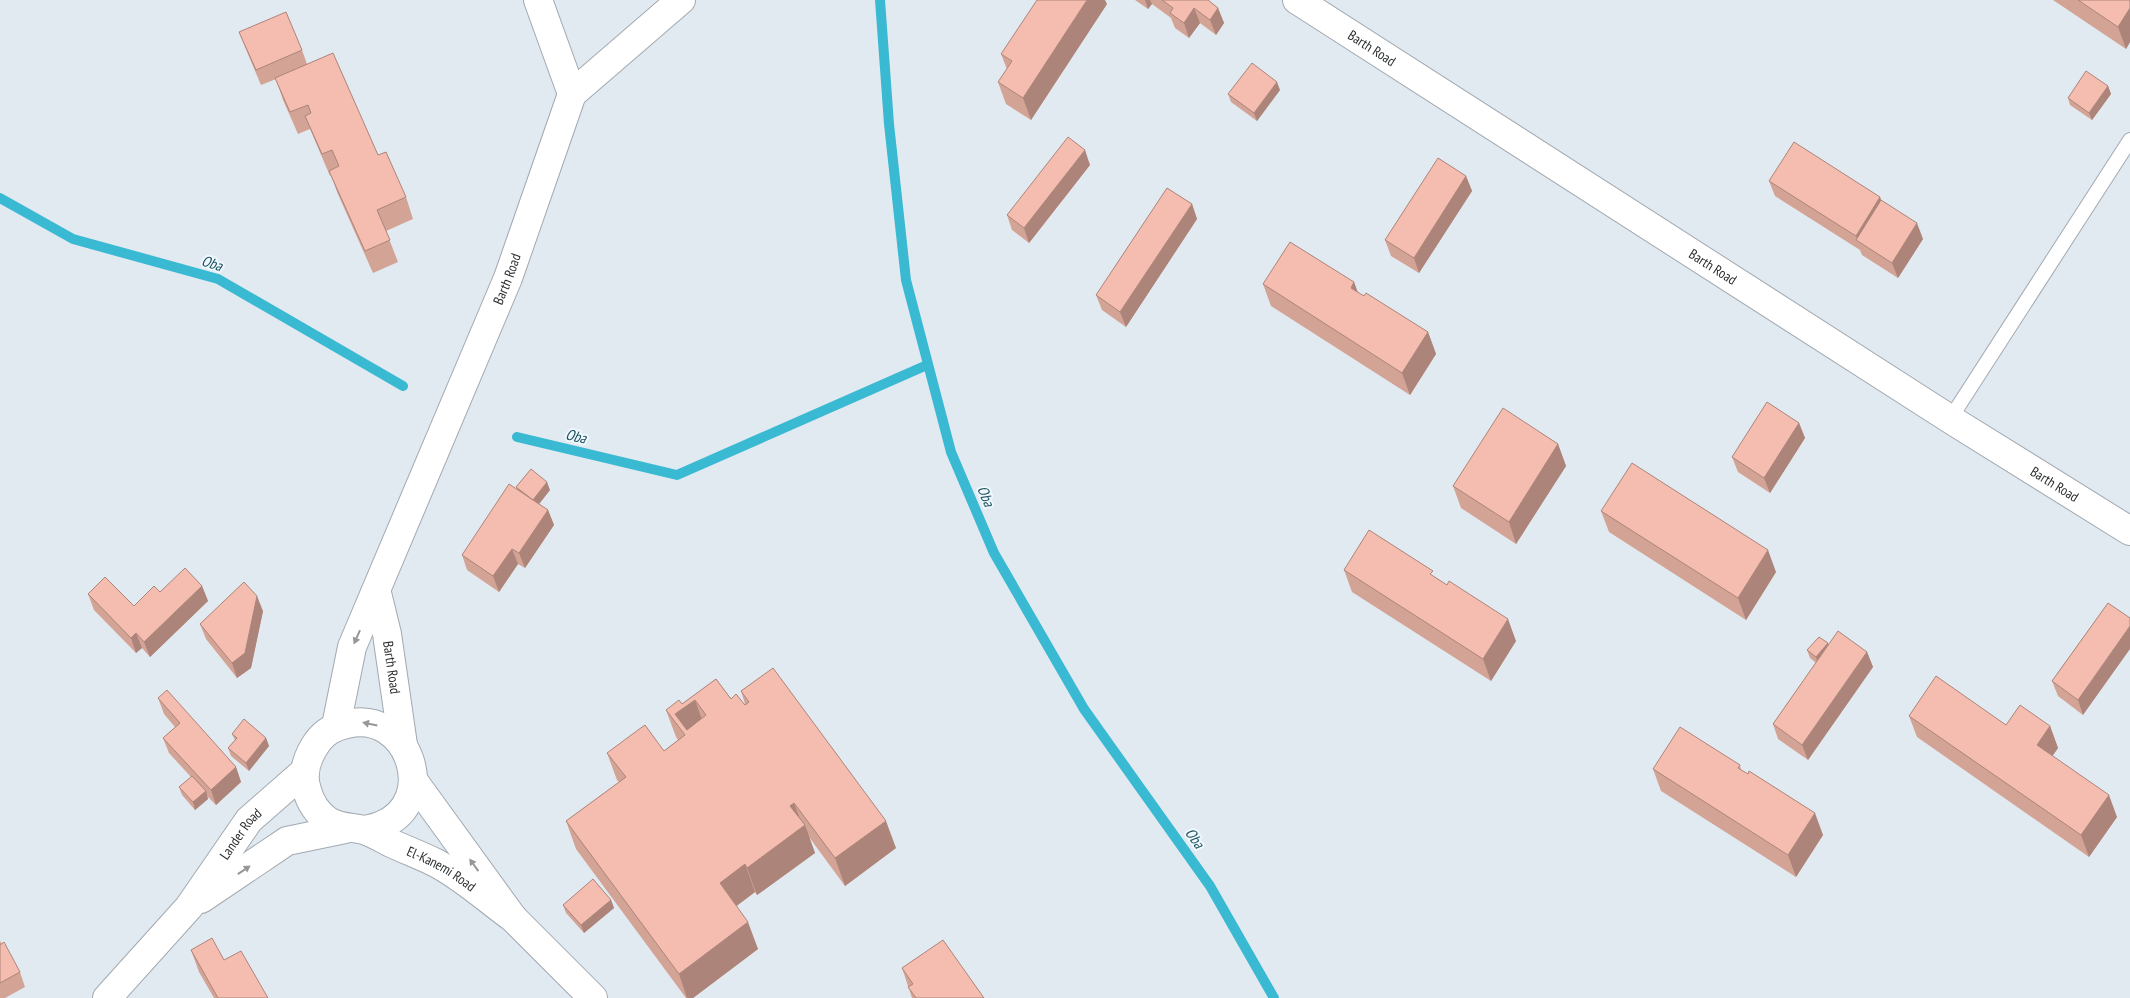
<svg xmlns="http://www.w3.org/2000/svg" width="2130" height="998" font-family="'PT Sans Narrow',sans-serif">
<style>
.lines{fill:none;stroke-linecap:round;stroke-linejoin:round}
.stream{stroke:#3ab9d2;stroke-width:10}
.lane-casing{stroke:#a2a9b0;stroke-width:16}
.street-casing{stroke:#a2a9b0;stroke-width:30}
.lane{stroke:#fff;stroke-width:14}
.street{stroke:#fff;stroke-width:28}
.wall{fill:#d3a396}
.shaded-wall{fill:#ac847a}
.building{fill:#f5bdaf;stroke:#ac847a;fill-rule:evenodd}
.oneway{fill:#969798}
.labels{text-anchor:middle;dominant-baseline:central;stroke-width:4;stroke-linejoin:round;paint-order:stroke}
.street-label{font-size:14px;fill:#2c2f31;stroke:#f0f8ff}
.water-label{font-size:15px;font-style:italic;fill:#1e525d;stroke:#f0f8ff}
</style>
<rect width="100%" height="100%" fill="#e2eaf1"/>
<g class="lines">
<path class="stream" d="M880,0L889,124L906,280L951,452L994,553L1084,709L1210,886L1274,998
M0,198L73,239L218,279L403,386
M517,437L677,475L927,365"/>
<defs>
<path id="lane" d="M1950,419L2130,140"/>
<g id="street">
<path d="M538,0L572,94"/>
<path id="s1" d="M1297,0L1950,419L2130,531"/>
<path id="s2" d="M377,593L387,634L403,745"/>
<path id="s3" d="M336,726L352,647L508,278L572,94L681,0"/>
<path d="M413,780L513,918L593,998"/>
<path id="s4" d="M364,830C369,829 376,828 382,825C440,801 409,709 347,724C336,726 325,732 318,741C308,755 301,773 307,790C310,802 318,814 328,821C340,828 351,827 364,830C373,833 383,839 391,843C406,850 422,856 436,863C463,877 488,900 513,918"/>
<path d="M201,899L287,841L345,829"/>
<path id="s5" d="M107,998L189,907L249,820L305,771"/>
</g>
</defs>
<use href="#lane" class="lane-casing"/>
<use href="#street" class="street-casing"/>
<use href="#lane" class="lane"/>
<use href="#street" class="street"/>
</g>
<path class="wall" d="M1135,0H1208L1218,8L1224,23L1216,35L1200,23L1189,38L1175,28L1171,18L1152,4L1148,9Z
M2053,0H2130V42L2126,49Z
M1107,4L1031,120L1006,104L998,82L1007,69L1001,54Z
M239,32L302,50L307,64L378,155L406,197L413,219L386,231L398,262L373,273L337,192L331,175L330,176L310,129L298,134L283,100L276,79L261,85L245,47Z
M2108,86L2111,94L2092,120L2070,105L2068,98Z
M1280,90L1257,121L1231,102L1228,94Z
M1090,165L1029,243L1012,230L1007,215Z
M1466,176L1472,191L1419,273L1391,256L1385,240Z
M1769,181L1880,197L1881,201L1923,239L1898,278L1862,255L1860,250L1775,196Z
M1192,204L1197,219L1126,327L1102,310L1096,295Z
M1354,282L1358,293L1428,332L1436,354L1410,395L1271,306L1263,284Z
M1799,423L1805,438L1770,493L1738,472L1732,457Z
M1558,444L1566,466L1516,544L1461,508L1453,486Z
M516,487L550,490L539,504L548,510L554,525L525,568L518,564L499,592L467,570L462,555L517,489Z
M1601,511L1776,572L1746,620L1609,532Z
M1344,570L1435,577L1447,585L1516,641L1491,681L1352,592Z
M202,586L208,601L150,657L142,648L136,653L94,610L88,594L134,606L160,592Z
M2108,603L2083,715L2058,696L2052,681Z
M263,611L251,668L237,678L206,639L200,624Z
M1828,645L1867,652L1873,667L1808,760L1778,739L1773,724L1816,663L1810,658L1807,650Z
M716,679L731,699L745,705V704L741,691L896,848L845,886L809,837L815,853L757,895L755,892L736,906L758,949L693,998H686L576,849L566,821L619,782L617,780L607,753L664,751L678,740L676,737L666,710L682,704Z
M158,698L236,767L241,782L216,805L207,796L208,799L195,810L182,795L179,787L191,777L169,753L163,738L175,727L164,714Z
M1909,716L2006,725L2050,726L2058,748L2052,756L2117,817L2089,857L1917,737Z
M232,734L266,738L269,746L249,771L231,756L228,748L235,740Z
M1740,765L1741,770L1823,835L1796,877L1661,791L1653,769Z
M611,900L614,908L584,933L566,913L563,905Z
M0,941L20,972L25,987L5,998H0Z
M191,950L268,998H214L199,972Z
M902,968L984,998H912Z"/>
<path class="shaded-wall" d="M1087,0H1105L1107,4L1031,120L1023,98Z
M1145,0H1150L1152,4L1148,9Z
M1194,8L1200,23L1189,38L1184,23Z
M1218,8L1224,23L1216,35L1210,20Z
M2130,8V42L2126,49L2118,27Z
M1277,82L1280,90L1257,121L1254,113Z
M2108,86L2111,94L2092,120L2089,113Z
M1085,150L1090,165L1029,243L1024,228Z
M1466,176L1472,191L1419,273L1414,258Z
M1880,197L1885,213L1858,241L1856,236Z
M1192,204L1197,219L1126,327L1120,312Z
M1917,223L1923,239L1898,278L1892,263Z
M1354,282L1362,304L1351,288Z
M1428,332L1436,354L1410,395L1402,373Z
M1799,423L1805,438L1770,493L1764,478Z
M1558,444L1566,466L1516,544L1509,522Z
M547,482L550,490L536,508L533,500Z
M548,510L554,525L525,568L519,553Z
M512,549L518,564L499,592L493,576Z
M1768,550L1776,572L1746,620L1738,598Z
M202,586L208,601L150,657L144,642Z
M257,596L263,611L251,668L237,678L232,663Z
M1508,619L1516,641L1491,681L1483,659Z
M2130,626V649L2083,715L2078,700Z
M136,633L142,648L136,653L131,638Z
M1828,643L1830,651L1818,665L1816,657Z
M1867,652L1873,667L1808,760L1802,745Z
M695,700L705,728L685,735L675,714Z
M2050,726L2058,748L2045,767L2037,745Z
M266,738L269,746L249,771L246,763Z
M236,767L241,782L216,805L211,790Z
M206,791L208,799L195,810L193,802Z
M2109,795L2117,817L2089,857L2081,835Z
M794,803L803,827L805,825L815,853L757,895L747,868L790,806Z
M1815,813L1823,835L1796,877L1788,855Z
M886,821L896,848L845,886L835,858Z
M745,864L755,892L730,911L720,883Z
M611,900L614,908L584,933L581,925Z
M748,922L758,949L693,998H687L679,974Z"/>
<path class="building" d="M1037,0H1087L1023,98L998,82L1012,61L1001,54Z
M1162,0H1208L1218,8L1210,20L1194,8L1184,23L1170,13L1173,8Z
M2078,0H2130V8L2118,27Z
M286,12L302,50L256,70L239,32Z
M333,53L378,155L386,152L406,197L377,210L390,240L365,251L329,171L339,166L332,150L322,154L305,116L311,113L308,105L290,112L275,78Z
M1252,63L1277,82L1254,113L1228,94Z
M2086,71L2108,86L2089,113L2068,98Z
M1068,137L1085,150L1024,228L1007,215Z
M1794,142L1880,197L1856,236L1769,181Z
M1438,158L1466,176L1414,258L1385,240Z
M1167,188L1192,204L1120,312L1096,295Z
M1881,200L1917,223L1892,263L1856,240Z
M1290,242L1354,282L1351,288L1364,296L1366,293L1428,332L1402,373L1263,284Z
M1767,402L1799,423L1764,478L1732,457Z
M1503,408L1558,444L1509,522L1453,486Z
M1632,463L1768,550L1738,598L1601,511Z
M531,469L547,482L533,500L516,487Z
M509,484L548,510L519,553L512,549L493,576L462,555Z
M1369,530L1433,571L1430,574L1447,585L1449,581L1508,619L1483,659L1344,570Z
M185,568L202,586L144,642L136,633L131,638L88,594L105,577L134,606L154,586L160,592Z
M244,582L257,596L245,653L232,663L200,624Z
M2108,603L2130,618V626L2078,700L2052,681Z
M1838,631L1867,652L1802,745L1773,724Z
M1819,637L1828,643L1816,657L1807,650Z
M773,668L886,821L835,858L794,803L790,806L805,825L747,868L745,864L720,883L748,922L679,974L566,821L626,777L607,753L638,730L645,725L664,751L685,735L666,710L679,700L682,704L716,679L731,699L736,694L745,705L749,702L741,691ZM695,700L706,715L687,730L675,714Z
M1936,676L2006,725L2020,705L2050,726L2037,745L2109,795L2081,835L1909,716Z
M167,690L236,767L211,790L163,738L180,723L158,698Z
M244,719L266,738L246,763L228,748L237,738L232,734Z
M1680,727L1740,765L1738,768L1748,774L1749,771L1815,813L1788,855L1653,769Z
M192,776L206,791L193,802L179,787Z
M593,879L611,900L581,925L563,905Z
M212,938L224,960L241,951L268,998H218L191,950Z
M943,940L984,998H916L908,987L913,984L902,968Z
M4,942L20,972L0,983V945Z"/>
<defs><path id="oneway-solid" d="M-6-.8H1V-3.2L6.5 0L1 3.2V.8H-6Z" transform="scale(1.25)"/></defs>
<g class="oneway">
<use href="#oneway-solid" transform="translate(357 637) rotate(114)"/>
<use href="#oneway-solid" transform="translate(370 724) rotate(-168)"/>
<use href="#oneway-solid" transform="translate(474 865) rotate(-126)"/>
<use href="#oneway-solid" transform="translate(244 870) rotate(-34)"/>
</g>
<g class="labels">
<g class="street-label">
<text stroke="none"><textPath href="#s1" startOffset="89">Barth Road</textPath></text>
<text stroke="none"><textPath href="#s1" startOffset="494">Barth Road</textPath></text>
<text stroke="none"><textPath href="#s3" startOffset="480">Barth Road</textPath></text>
<text stroke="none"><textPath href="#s1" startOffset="899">Barth Road</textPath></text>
<text stroke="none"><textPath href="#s2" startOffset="76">Barth Road</textPath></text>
<text stroke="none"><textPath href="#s5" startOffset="212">Lander Road</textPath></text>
<text stroke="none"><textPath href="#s4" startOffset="425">El-Kanemi Road</textPath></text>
</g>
<g class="water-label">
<text transform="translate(212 263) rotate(18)">Oba</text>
<text transform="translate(576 436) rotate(13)">Oba</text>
<text transform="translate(986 496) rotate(67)">Oba</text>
<text transform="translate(1195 838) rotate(54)">Oba</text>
</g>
</g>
</svg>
